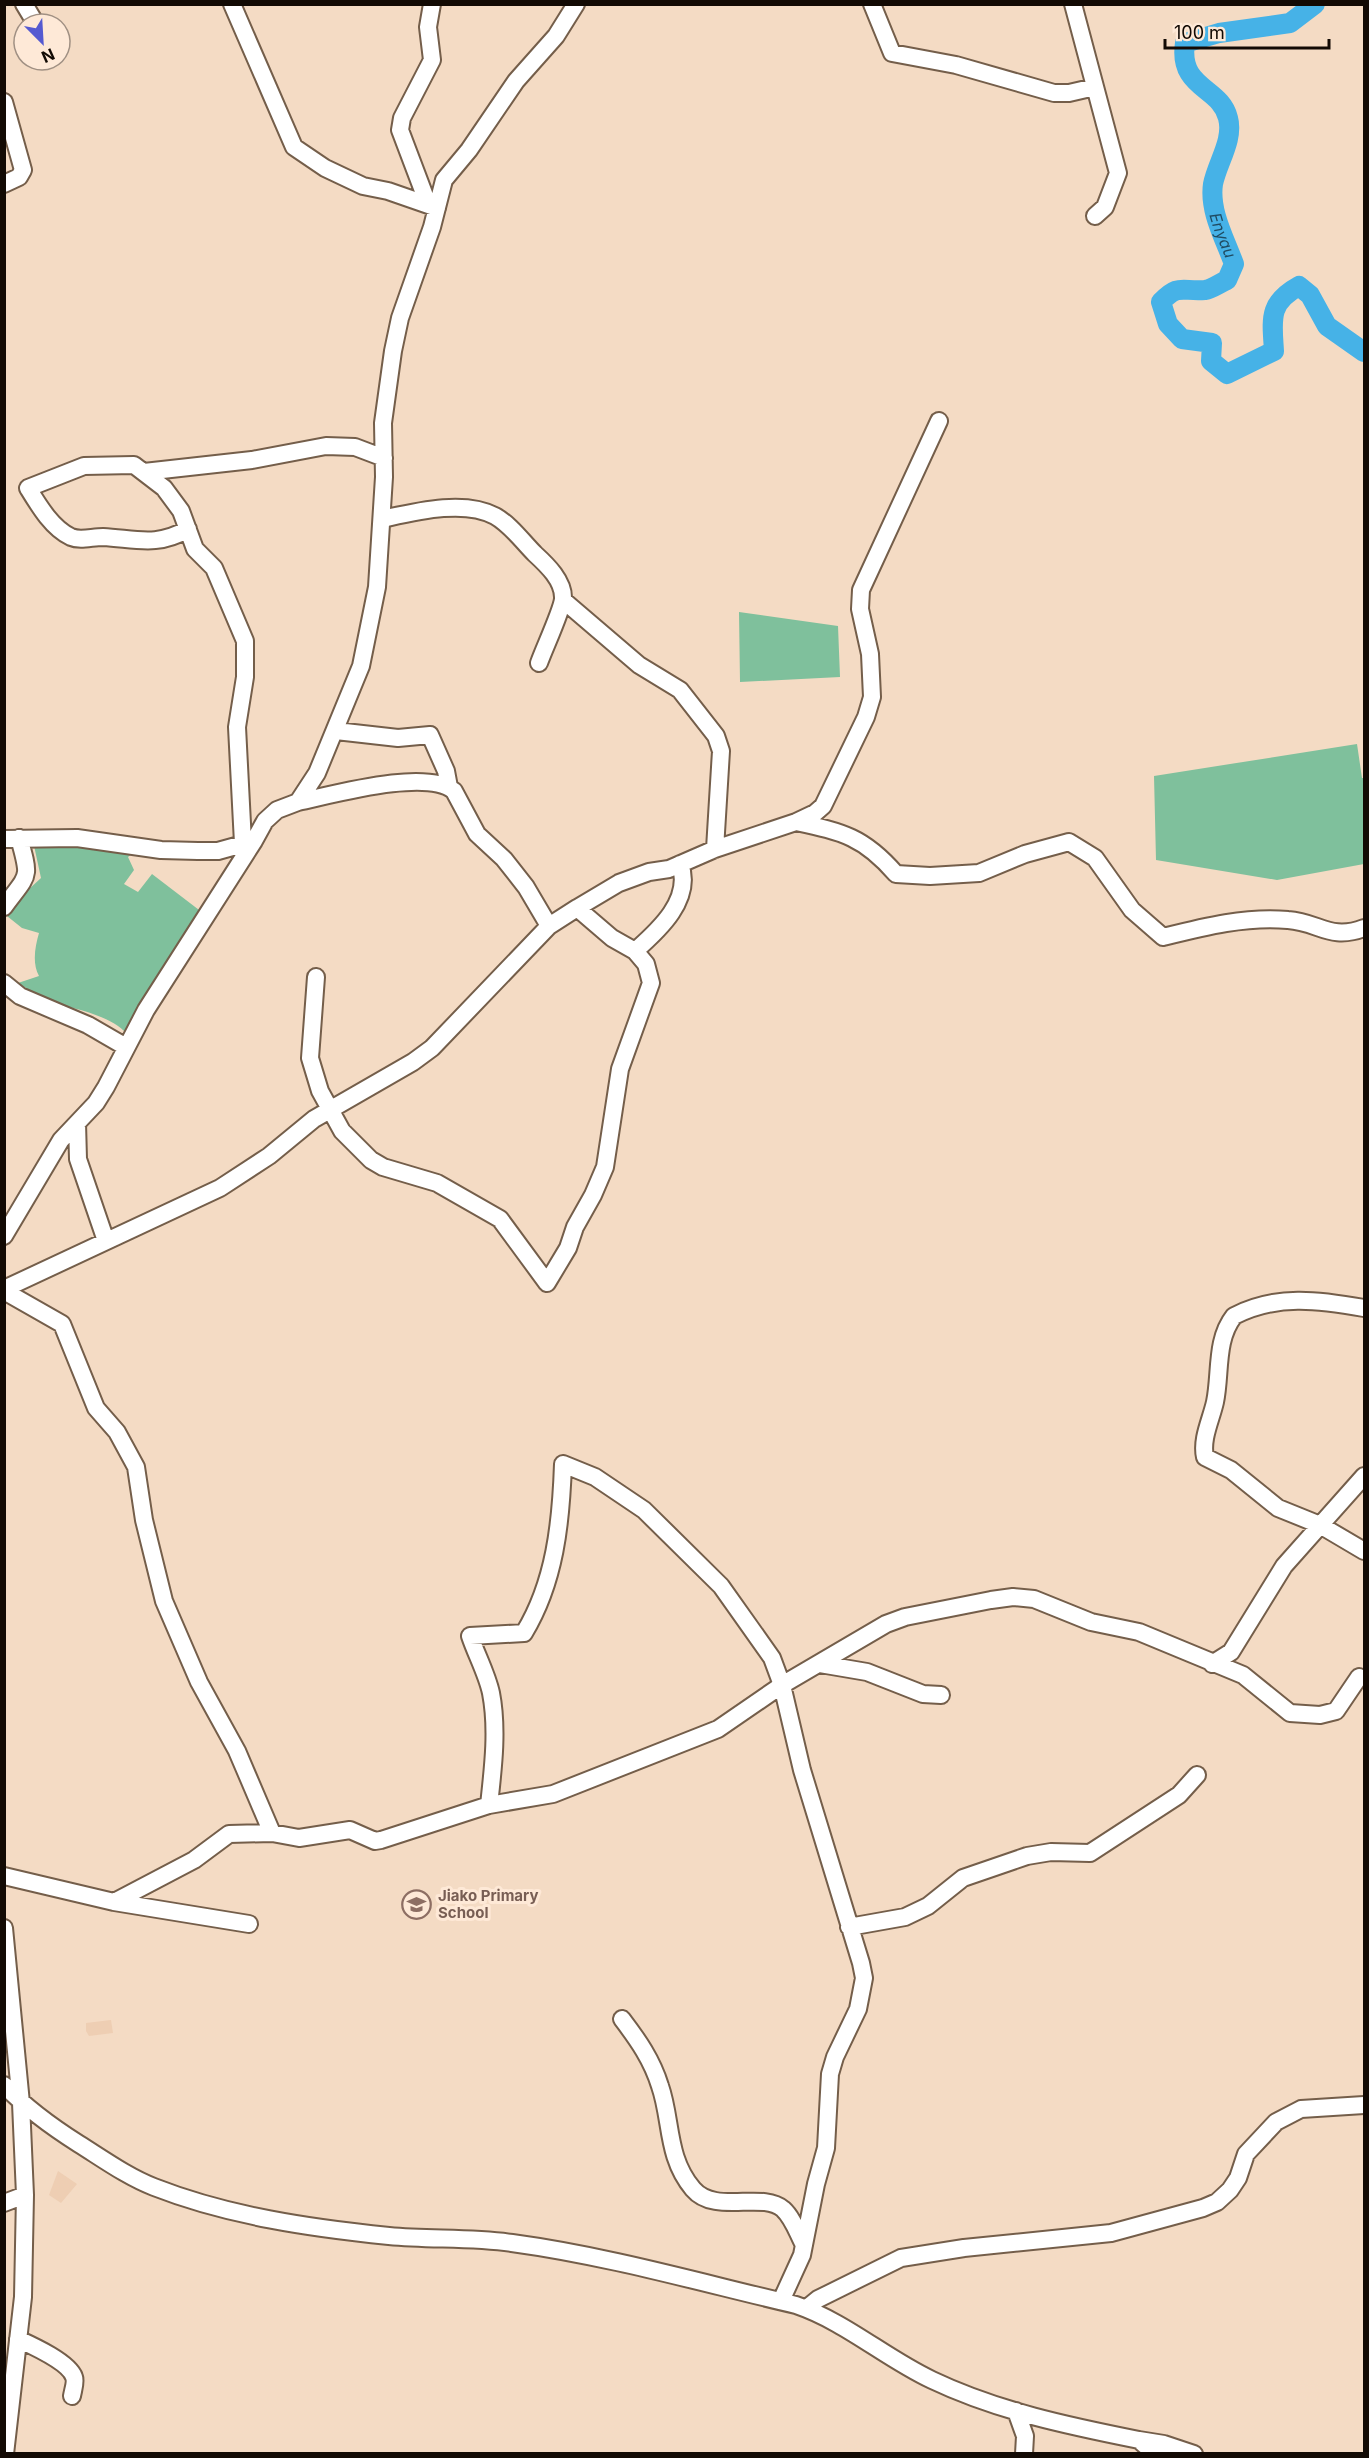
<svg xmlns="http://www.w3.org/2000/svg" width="1369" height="2458" font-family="Inter,sans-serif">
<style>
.built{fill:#eeceb3}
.green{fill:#7fc09c}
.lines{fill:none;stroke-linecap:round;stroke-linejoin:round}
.river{stroke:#46b2e7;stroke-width:20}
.minor-casing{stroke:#745e4a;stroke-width:20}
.minor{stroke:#fff;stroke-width:16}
.labels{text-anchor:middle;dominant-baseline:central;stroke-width:6;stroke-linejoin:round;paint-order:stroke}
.education-label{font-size:15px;font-weight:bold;fill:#785e54;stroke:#fee9d7;text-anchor:start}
.water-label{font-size:16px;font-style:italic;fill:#1f4b62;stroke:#fee9d7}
</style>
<rect width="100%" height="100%" fill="#f4dbc4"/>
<path class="built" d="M111,2020L113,2033L89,2036L86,2031V2023Z
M58,2171L77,2184L61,2203L49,2195Z"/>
<path class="green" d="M739,612L838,626L840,677L740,682Z
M1357,744L1362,778H1364V864L1277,880L1156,860L1154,776Z
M40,836L133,853L128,857L134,870L124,884L138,892L152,874L203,913L127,1034C108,1013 71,1009 46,1000C36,996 27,988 18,983L39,976C32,963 35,947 39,933L22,928L7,916L15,902L41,878L33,841Z"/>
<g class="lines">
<path class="river" id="s1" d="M1315,4L1290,23L1219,33L1185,43C1178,89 1221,87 1228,118C1234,140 1217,163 1213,184C1209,211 1225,239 1234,264L1227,280C1220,283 1212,289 1205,290C1182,292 1179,283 1161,302L1168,324L1182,339L1212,343L1211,361L1227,374L1274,351C1272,319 1268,303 1299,286L1310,295L1327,326L1364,352"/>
<defs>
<path id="minor" d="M24,4L36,24
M232,4L294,147L325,168L363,186L388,191L437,208
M872,4L892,53L956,65L1054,93H1069L1095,87
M1073,4L1118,173L1105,207L1095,216
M4,102L23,170L19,177L4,184
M428,204L400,130L402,118L432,60L428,27L432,4
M144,472L252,460L326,446L355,447L384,458
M382,519C414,512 464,499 495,516C511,525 522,541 535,554C547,565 564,581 563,599C562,610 544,649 539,663
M188,529C157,547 137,539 103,537C92,537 80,541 71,537C52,528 39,506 28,488L84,466L134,465L164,488L181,511L195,549L214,568L245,641V677L237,727L243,843
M563,600L639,665L680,690L716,736L721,751L715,849
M336,731L398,738L430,735L446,771L449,787
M298,802C332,795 426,768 454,791L477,834L504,859L526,887L549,926
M796,822C843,832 864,837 896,874L930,876L979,873L1025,854L1069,842L1095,858L1132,910L1163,937C1203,927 1246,916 1288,920C1319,922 1330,941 1364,928
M4,839L77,838L161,850L198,851H218L254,841L265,821L277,810L298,802L317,773L361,666L377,587L384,477L383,423L393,351L400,318L432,227L444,180L469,150L516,81L556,36L576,4
M4,907C29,873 31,880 19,838
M635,951C659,930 693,899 680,864
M316,977L310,1058L320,1091L342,1131L371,1160L383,1167L437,1183L500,1219L547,1283L568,1248L575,1227L593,1195L605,1167L620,1069L651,983L646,964L635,951L612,938L577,908
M4,983L20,996L88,1025L126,1047
M77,1123L78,1159L106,1241
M4,1236L61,1140L96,1103L106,1087L146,1010L254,841
M4,1289L220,1188L269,1156L314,1119L413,1062L432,1048L549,926L577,908L619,883L649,872L669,869L715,849L796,822L815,813L823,806L866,717L872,697L870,654L860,609L861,590L939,421
M4,1291L62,1324L96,1408L117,1432L136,1467L144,1520L164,1601L199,1682L237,1751L272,1833
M1364,1308C1319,1300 1276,1294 1234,1316C1215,1340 1221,1374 1215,1402C1211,1420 1201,1439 1205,1457L1231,1470L1278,1508L1320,1525L1364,1551
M820,1664L867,1672L923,1694L941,1695
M1212,1664L1231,1652L1284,1566L1364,1476
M489,1805C493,1769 498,1729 491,1693C487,1674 476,1654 470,1636L524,1633C555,1582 561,1523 563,1464L595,1477L644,1510L721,1586L772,1658L782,1685L802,1770L861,1963L864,1978L858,2009L835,2057L830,2074L826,2148L816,2184L802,2255L781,2301
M4,1876L114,1902L249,1924
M114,1902L194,1860L229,1834L272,1833L299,1838L350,1830L375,1841L381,1840L489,1805L553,1794L718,1729L782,1685L886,1624L905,1617L991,1600L1013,1597L1034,1599L1091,1622L1139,1632L1243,1675L1290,1713L1320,1715L1336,1711L1359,1677
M849,1927L905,1917L928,1906L963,1878L1027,1856L1051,1852L1090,1853L1179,1795L1197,1775
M4,1928L21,2103L25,2195L23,2297L5,2454
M622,2019C638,2040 652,2060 660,2086C672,2120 666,2157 693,2189C715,2215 762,2191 783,2209C793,2218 798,2234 804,2245
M4,2085C27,2109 52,2127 79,2144C103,2159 128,2177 154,2187C228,2216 310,2228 389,2236C430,2240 471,2237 512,2243C608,2256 702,2283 796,2305C846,2322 885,2358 932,2380C997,2411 1069,2426 1139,2440L1155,2454
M4,2203L25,2195
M807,2308L818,2299L901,2258L964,2248L1111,2233L1203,2208L1217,2202L1230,2190L1238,2178L1246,2154L1276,2122L1301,2109L1364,2105
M18,2339C31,2345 69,2362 74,2377C76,2382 73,2390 72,2396
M1016,2411L1025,2436L1024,2454
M1139,2440L1164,2444L1194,2454"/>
</defs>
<use href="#minor" class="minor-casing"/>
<use href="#minor" class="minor"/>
</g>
<defs>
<symbol id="school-ring" viewBox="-11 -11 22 22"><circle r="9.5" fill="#fee9d7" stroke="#8d6e63" stroke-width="1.5"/><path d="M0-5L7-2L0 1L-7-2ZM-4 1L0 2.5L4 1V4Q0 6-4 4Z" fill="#8d6e63"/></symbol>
</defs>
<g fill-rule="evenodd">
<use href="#school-ring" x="400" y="1888" width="33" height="33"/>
</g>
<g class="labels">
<g class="education-label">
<text x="438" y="1895">Jiako Primary<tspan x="438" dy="17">School</tspan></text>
</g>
<g class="water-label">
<text stroke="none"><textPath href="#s1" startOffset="351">Enyau</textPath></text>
</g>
</g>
<rect width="1369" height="2458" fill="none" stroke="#120a04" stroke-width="12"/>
<g transform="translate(42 42) rotate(156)"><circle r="28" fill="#fee9d7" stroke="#a09083" stroke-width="1.5"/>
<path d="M0-4.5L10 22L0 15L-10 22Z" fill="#555ad1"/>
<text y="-9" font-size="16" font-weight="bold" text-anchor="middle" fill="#120a04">N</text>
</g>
<path d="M1165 39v9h164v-9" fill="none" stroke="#120a04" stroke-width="3"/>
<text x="1174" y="39" font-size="18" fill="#120a04" stroke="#fee9d7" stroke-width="4.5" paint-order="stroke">100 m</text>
</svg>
